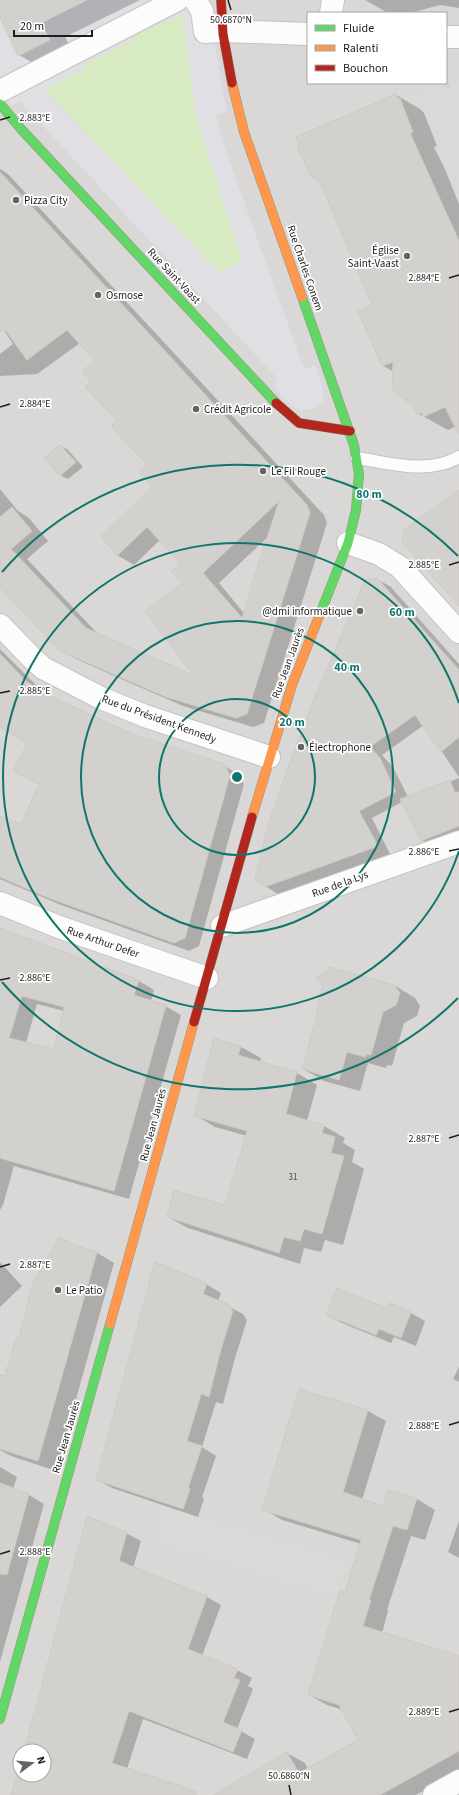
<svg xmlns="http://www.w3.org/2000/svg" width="459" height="1795" font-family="'Source Sans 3',sans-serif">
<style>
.residential{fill:#dad8d6;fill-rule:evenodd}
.grass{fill:#d8eac2}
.parking{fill:#dad9d7}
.plaza{fill:#dfdfe4;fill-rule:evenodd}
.shadow{fill:#0003;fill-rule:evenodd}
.building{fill:#d3d1ce;stroke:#cecac6;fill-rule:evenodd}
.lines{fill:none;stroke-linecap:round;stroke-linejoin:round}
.lane-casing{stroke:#c4c3c1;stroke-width:14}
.street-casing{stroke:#c4c3c1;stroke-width:24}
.fast-casing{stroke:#94957c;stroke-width:10}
.slow-casing{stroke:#94957c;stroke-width:10}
.jam-casing{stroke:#94957c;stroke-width:10}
.path{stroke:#d6c7c4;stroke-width:2.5;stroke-dasharray:2 2;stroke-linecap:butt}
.lane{stroke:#fcfcfb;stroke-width:12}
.street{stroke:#fcfcfb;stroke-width:22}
.fast{stroke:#63d668;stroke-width:9}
.slow{stroke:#ff974d;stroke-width:9}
.jam{stroke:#b3261e;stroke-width:9}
.ticks{fill:none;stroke:#1d1d1d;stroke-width:1.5}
.ring{fill:none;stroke:#0f766e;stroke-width:2}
.poi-dot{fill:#656463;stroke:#fff;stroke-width:1.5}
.labels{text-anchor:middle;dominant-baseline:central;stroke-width:3.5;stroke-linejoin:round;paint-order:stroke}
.number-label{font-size:9px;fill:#4a4a49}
.poi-label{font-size:11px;fill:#1d1d1d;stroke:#fff;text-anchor:start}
.street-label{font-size:11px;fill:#1d1d1d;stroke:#fff}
.ticks-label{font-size:10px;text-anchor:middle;fill:#1d1d1d;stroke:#fff;stroke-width:3.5;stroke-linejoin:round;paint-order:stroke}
.centre{fill:#0f766e;stroke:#fff;stroke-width:2}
.ring-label{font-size:12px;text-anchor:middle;font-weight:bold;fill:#0f766e;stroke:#fff;stroke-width:3.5;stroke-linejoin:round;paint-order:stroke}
</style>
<rect width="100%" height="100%" fill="#ebe9e5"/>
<path class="residential" d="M0,0H459V1795H0ZM308,13H446V83H308ZM20,1751H44V1775H20Z"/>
<path class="grass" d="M183,15L195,108L203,137L242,261L219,274L44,88L85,69L84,63L132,41V36Z"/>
<path class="parking" d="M459,76V220L407,97L442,83H446V81Z
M162,1506L348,1560L335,1598L155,1542Z"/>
<path class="plaza" d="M87,0H208L209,11L227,113L216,115L225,149L304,369L315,365L323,389V401L315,409L304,410L294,408L275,388L277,378L20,101L11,106L0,85V18L18,55L50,40L41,23ZM183,15L195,108L203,137L242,261L219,273L44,89L85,69L84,63L132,41V36Z"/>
<path class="shadow" d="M0,0H140L65,37L74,54L44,69L19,55L0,15Z
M365,0H459V8L440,5L410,13H388Z
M396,95L420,109L424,113L437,146L434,147L445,169L459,204V425L448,430L419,414L394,372L383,366L359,311L373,306L342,229L319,180L311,176L298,146Z
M0,169L8,174L324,515L327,523L264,723L253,727L183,706L78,660L61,650L0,587V489L18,511L29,518L48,541L27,559L99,635L196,678L182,563L160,540L134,565L117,555L153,487L148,465L92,381L96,360L80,343L37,374L0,376V354L13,344L0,324ZM269,536L244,613L219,583Z
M61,446L68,450L83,467L68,479L60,475Z
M376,579L390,586L459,664V777L424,725L382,755L393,767L408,797L459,778V838L435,848L422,840L402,802L372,818L390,854L278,894L265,886Z
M0,649L42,691L56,701L135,736L223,765L238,774L244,784L199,946L189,951L61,905L0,879V818L22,826L40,785L14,771L29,743L0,725Z
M0,929L139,981L154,990L151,1001L165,1006L181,1015L129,1199L14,1166L3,1205L0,1210ZM37,1004L64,1011L54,1051L26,1043Z
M328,973L394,985L415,998L420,1006L417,1016L404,1023L392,1066L387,1065L386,1068L368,1063L360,1091L324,1081L303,1069L319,1012Z
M215,1039L241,1047L261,1058L260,1062L297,1073L317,1085L307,1121L324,1126L345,1138L343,1143L355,1150L352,1162L364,1169L343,1245L325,1240L321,1252L304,1248L300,1264L188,1228L168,1217L225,1206L247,1136L215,1127L195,1115Z
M74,1246L96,1252L114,1263L56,1471L11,1456L0,1450V1376L6,1377L19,1340Z
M0,1262L22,1286L0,1307Z
M206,1284L221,1293L218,1301L243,1314L247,1320L235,1358L223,1404L216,1402L202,1447L216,1456L202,1497L204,1499L198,1517L112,1488L98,1480Z
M388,1309L411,1313L425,1321L416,1346L394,1337L391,1343L342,1323L327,1315Z
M459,1367V1382L453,1379Z
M368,1411L386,1421L362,1500L384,1507L389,1491L417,1499L435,1510L425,1540L411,1536L387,1610L388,1611L382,1633L459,1657V1771L416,1795H215L287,1753L305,1763L308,1769L360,1741L343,1710L327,1705L309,1695L346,1593L361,1544L282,1520L264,1509Z
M0,1467L17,1477L13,1489L29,1495L44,1504L0,1662Z
M459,1521V1558L448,1552Z
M126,1533L141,1541L133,1568L207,1597L221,1605L202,1656L237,1670L252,1678L248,1686L253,1689L237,1729L255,1739L247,1759L143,1719L127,1769L186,1795H12L20,1767V1775H44V1751H24Z"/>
<path class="building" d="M0,0H87L41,23L50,40L18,56L0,18Z
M396,94L398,99L400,98L413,132L410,133L459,241V435L445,407L423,417L422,413L418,415L413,406L392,389L393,362L382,366L358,311L372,305L322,187L318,180L311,176L297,146L299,144L296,137Z
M0,172L307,505L310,513L247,714L236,718L166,697L60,651L0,588V517L12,507L32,531L11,549L86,628L193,675L145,611L183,583L171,571L180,563L147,527L117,556L101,536L152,487L139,472L147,465L111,426L117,421L85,387L91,381L82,372L94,360L67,330L27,360L6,331H0ZM279,501L254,578L242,618L203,573Z
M60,445L76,462L60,476L44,458Z
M459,490V606L402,542L404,530Z
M377,578L459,670V737L441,752L415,715L370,747L380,758L396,792L359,811L378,846L265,887L255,879L268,825L287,770L315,697L365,580Z
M0,654L27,682L52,697L135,735L224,764L230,775L185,938L174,943L46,897L0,877V816L21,824L39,784L13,771L27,744L0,727Z
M450,780L455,793L459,792V826L421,841L400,799Z
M0,928L139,980L134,995L166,1005L114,1191L0,1158ZM22,996L64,1007L54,1049L9,1038Z
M329,967L394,985L400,993L396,1005L383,1012L371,1055L367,1054L365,1057L347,1052L339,1080L302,1069L318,1012L316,1011L323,986L316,977L327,972Z
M214,1038L241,1046L238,1055L297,1072L286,1114L324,1125L322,1133L335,1137L331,1153L344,1156L322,1234L304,1229L300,1241L284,1237L279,1253L167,1217L174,1190L225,1205L247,1131L194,1116Z
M59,1237L74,1245L97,1252L38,1461L0,1449V1375L5,1376L16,1338H19L33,1283Z
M155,1262L207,1283L203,1294L228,1304L233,1311L221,1349L209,1397L201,1394L187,1441L202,1446L188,1488L190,1489L183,1509L96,1480Z
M337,1288L387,1308L389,1303L411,1312L401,1338L379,1329L376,1335L326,1315Z
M299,1389L368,1410L343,1492L384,1506L388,1490L417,1498L407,1530L393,1526L369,1600H371L363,1626L459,1656V1751L380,1795H213L287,1752L299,1773L358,1740L339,1705L308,1695L340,1590L345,1592L361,1540L262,1510Z
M0,1483L29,1494L7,1575L0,1574Z
M87,1516L127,1532L119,1561L207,1596L188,1649L238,1669L234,1678L240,1680L223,1722L242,1730L233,1752L129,1711L112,1763L196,1791V1795H11L20,1764V1775H44V1751H24Z"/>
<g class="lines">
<defs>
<path id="lane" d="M357,458C390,463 428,475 459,457"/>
<path id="street" d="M195,0L202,11L205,32L224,31L308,34
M331,13L333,0
M446,37H459
M0,91L177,0
M348,543L379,554L400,567L459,632
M0,625L32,658L43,668L101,698L145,716L269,757
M0,903L59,927L207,978
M222,926L459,842
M434,1795L459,1781"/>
<path id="fast" d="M0,104L21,129L276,403
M302,297L354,445L359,474L356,510L348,543L320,614
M0,1719L110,1324"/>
<path id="slow" d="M232,83L244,132L302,297
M252,817L292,685L320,614
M110,1324L194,1022"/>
<path id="jam" d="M221,0L223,34L232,83
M276,403L299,423L350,431
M194,1022L252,817"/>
</defs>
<use href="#lane" class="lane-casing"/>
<use href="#street" class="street-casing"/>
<use href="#fast" class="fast-casing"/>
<use href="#slow" class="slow-casing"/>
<use href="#jam" class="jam-casing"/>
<path class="path" d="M445,83L450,89"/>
<use href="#lane" class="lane"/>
<use href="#street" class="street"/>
<use href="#fast" class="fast"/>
<use href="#slow" class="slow"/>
<use href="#jam" class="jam"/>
</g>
<path class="ticks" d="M228,0L231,10M0,120L10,117M449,278L459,275M0,407L10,404M449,565L459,562M0,693L10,691M449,851L459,849M0,980L10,978M449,1138L459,1135M0,1267L10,1264M449,1425L459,1422M0,1554L10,1551M449,1712L459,1709M289,1785L291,1795"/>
<g class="ring">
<circle cx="237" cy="777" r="78"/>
<circle cx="237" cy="777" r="156"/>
<path d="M459 851A234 234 0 1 1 459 703"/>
<path d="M458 998A312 312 0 0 1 2 982M2 572A312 312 0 0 1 458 556"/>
</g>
<g class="poi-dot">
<circle cx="16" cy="200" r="4"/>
<circle cx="407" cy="256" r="4"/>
<circle cx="98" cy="295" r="4"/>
<circle cx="196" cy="409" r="4"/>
<circle cx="263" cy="471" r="4"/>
<circle cx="360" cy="611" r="4"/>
<circle cx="301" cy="747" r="4"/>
<circle cx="58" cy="1290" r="4"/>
</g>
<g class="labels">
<g class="number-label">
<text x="293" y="1177">31</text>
</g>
<g class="poi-label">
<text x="24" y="200">Pizza City</text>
<text x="399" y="250" text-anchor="end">Église<tspan x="399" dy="13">Saint-Vaast</tspan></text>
<text x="106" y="295">Osmose</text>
<text x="204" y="409">Crédit Agricole</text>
<text x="271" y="471">Le Fil Rouge</text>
<text x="352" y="611" text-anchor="end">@dmi informatique</text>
<text x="309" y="747">Électrophone</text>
<text x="66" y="1290">Le Patio</text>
</g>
<g class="street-label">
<text transform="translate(305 268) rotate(71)">Rue Charles Conem</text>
<text transform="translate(174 276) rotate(47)">Rue Saint-Vaast</text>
<text transform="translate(288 663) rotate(-70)">Rue Jean Jaurès</text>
<text transform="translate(159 719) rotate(20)">Rue du Président Kennedy</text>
<text transform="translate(340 884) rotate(-20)">Rue de la Lys</text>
<text transform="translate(103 942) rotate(19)">Rue Arthur Defer</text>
<text transform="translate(153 1125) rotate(-75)">Rue Jean Jaurès</text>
<text transform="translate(66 1437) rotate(-74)">Rue Jean Jaurès</text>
</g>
</g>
<g class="ticks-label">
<text x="231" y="23">50.6870°N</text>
<text x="35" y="121">2.883°E</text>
<text x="424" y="281">2.884°E</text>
<text x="35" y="407">2.884°E</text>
<text x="424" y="568">2.885°E</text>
<text x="35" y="694">2.885°E</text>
<text x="424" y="855">2.886°E</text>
<text x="35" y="981">2.886°E</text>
<text x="424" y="1142">2.887°E</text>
<text x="35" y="1268">2.887°E</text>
<text x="424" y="1429">2.888°E</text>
<text x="35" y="1555">2.888°E</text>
<text x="424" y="1715">2.889°E</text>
<text x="289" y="1779">50.6860°N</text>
</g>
<circle cx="237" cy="777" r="6" class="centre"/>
<g class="ring-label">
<text x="369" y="498">80 m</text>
<text x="402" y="616">60 m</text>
<text x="347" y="671">40 m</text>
<text x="292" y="726">20 m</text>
</g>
<rect x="307" y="12" width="140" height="72" fill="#ffffff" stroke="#a5a5a5"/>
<rect x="315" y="25" width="20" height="6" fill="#63d668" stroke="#a5a5a5"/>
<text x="343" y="32" font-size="12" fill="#1d1d1d">Fluide</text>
<rect x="315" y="45" width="20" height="6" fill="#ff974d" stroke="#a5a5a5"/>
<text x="343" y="52" font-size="12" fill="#1d1d1d">Ralenti</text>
<rect x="315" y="65" width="20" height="6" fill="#b3261e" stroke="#a5a5a5"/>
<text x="343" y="72" font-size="12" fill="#1d1d1d">Bouchon</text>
<g transform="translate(32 1763) rotate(74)"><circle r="19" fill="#ffffff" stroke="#a5a5a5"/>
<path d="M0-3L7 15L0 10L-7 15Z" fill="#656463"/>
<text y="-6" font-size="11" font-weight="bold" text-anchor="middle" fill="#1d1d1d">N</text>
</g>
<path d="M14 30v6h78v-6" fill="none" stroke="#1d1d1d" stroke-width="2"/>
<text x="20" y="30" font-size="12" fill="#1d1d1d" stroke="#ffffff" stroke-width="3" paint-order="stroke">20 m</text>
</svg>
